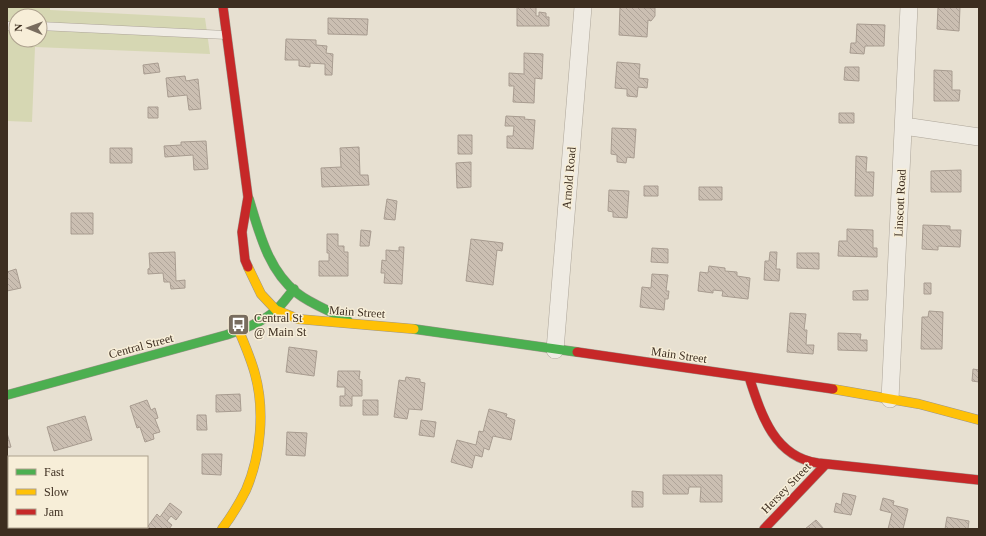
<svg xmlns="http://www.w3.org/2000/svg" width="986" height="536" font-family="'Times New Roman',serif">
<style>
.green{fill:#d6d7b3;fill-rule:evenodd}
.building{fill:url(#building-back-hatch);stroke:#a89c90}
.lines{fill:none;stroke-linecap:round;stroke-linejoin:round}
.lane-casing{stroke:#ada599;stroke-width:9}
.street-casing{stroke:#ada599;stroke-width:18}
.fast-casing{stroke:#9c958a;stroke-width:10}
.slow-casing{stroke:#9c958a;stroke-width:10}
.jam-casing{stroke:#9c958a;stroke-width:10}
.lane{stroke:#efebe3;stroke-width:8}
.street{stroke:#efebe3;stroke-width:17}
.fast{stroke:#4caf50;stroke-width:9}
.slow{stroke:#ffc107;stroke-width:9}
.jam{stroke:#c62828;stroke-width:9}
.labels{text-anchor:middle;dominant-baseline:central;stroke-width:3;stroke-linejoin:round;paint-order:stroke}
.street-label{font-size:12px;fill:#3d2e20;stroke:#f7eed8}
.poi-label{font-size:12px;fill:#3d2e20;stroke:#f7eed8;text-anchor:start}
</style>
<defs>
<pattern id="building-back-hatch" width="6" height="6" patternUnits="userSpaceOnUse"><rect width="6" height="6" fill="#cbbfb2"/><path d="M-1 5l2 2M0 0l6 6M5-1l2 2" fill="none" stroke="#afa499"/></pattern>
</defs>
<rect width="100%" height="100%" fill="#e7e0d1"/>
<path class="green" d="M7,7H50V10L205,18L210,54L35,47L32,122L7,121ZM16,16H40V40H16Z"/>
<path class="building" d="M517,7H536V16H539V12L546,13V17H549V26H517Z
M620,7L655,8V16L651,21L648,20L647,37L619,35Z
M938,7H960L959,31L937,29Z
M328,18L368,19L367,35L328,34Z
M857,24L885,25L884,46H865L864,54L850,53L851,43H856Z
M286,39L316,40V45L327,46L326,53L333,54L332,75H325V64L310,63V67L299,66V60H285Z
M524,53L543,54L542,79L535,78L534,103L513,102L514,86H509V73L524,74Z
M617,62L640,64L639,78L648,79L647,88L638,87L637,97L627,96V89L615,88Z
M158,63L160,72L144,74L143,65Z
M845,67H859V81L844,80Z
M934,70L952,71V90H960L959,101H934Z
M185,76L186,81L198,79L201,109L189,110L187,95L168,97L166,78Z
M148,107H158V118H148Z
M839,113H854V123H839Z
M506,116L525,117L524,119L535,120L533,149L507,148V136H513L514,126H505Z
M612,128L636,129L634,158L627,157L626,163L617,162V155L611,154Z
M458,135H472V154H458Z
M206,141L208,169L194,170L193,155L165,157L164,146L181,145V142Z
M359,147L360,175H368L369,185L322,187L321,168L341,167L340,148Z
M110,148H132V163H110Z
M856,156L867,157L866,172H874L873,196H855Z
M471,162V187L457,188L456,163Z
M961,170V192H931V171Z
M644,186H658V196H644Z
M699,187H722V200H699Z
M609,190L629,191L627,218L613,217V212L608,211Z
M387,199L397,201L395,220L384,219Z
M71,213H93V234H71Z
M923,225L950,226V230H961L960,247L938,246V250L922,249Z
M847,229L873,230V248H877V257L838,256L839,241H847Z
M361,230L371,231L369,246H360Z
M327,234H338V246H344V252H348V276H319V261H329V253H327Z
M471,239L503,243L502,251L497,250L493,285L466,281Z
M399,247H404L402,284L384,283L385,273H381L382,260L386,261V250L399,251Z
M652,248L668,249V263L651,262Z
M175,252L176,281L185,280V288L171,289L170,282H164L163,273L148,274V269L150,268L149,253Z
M770,252H777L776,269H780L779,281L764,280L765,261H769Z
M797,253H819V269L797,268Z
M709,266L725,268V271L737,272V276L750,278L748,299L722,296L723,291L713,290V293L698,291L700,272L708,273Z
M16,269L21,288L7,291V272Z
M652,274L668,275L666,291H669L668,299H665L664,310L640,307L642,287L651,288Z
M924,283H931V294H924Z
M868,290V300H853V291Z
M929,311L943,312L942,349H921L922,317H928Z
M790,313L806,314L804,330H807L806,345H814L813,354L787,352Z
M838,333L861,334L860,340H867V351L838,350Z
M289,347L317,351L314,376L286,372Z
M973,369L979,370V382L972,381Z
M338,371H360L359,379L362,380V396H352V406H340V396H345V387H337Z
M406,377L420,379V382L425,383L422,410L409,409L407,419L394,417L399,380L405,381Z
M240,394L241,411L216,412V395Z
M147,400L151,410L155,408L158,418L155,419L160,432L153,434L154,439L145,442L140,427L137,428L130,406Z
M363,400H378V415H363Z
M489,409L507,414L506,417L515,420L511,440L493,436L489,450L484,448L482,457L475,455L472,468L451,462L457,440L476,445L479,431L483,432Z
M197,415H206L207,430H197Z
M85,416L92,440L54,451L47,427Z
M421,420L436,422L434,437L419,435Z
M287,432L307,433L305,456L286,455Z
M7,433L11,447L7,448Z
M202,454H222L221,475L202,474Z
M663,475H722V502H700L701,487H689L688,494H663Z
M632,491L643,492V507H632Z
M843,493L856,496L851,515L834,512L836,503L841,505Z
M883,498L894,501L893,505L908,509L903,529H888L892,513L880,510Z
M170,503L182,512L176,520L171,516L167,521L172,525L169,529H146L157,514L160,517Z
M947,517L969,521L968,529H945Z
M816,520L824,529H805Z"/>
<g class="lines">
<defs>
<path id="lane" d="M7,26H16
M40,26L226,35"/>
<path id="street" d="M904,126L979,137
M555,350L583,7
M890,399L909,7"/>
<path id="fast" d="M249,199C259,232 268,270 297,293C312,305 332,311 348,321
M414,329L577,352
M7,395L226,335C243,329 261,323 275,311C282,305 288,296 294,289"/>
<path id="slow" d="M248,267L261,294L276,310L298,319L414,329
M833,389L919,404L979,420
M222,529C231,517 239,504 246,490C261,455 265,410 255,374C251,359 245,345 239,331"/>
<path id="jam" d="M223,7L248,197L242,232L245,260L248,267
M577,352L833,389
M749,377C761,414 774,457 818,463L979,480
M764,529L826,464"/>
</defs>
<use href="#lane" class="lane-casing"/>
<use href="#street" class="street-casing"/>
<use href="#fast" class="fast-casing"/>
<use href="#slow" class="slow-casing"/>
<use href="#jam" class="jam-casing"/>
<use href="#lane" class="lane"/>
<use href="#street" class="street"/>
<use href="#fast" class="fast"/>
<use href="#slow" class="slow"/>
<use href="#jam" class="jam"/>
</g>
<defs>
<symbol id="bus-square" viewBox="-11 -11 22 22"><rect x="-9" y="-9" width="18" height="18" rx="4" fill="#786c5e" stroke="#f7eed8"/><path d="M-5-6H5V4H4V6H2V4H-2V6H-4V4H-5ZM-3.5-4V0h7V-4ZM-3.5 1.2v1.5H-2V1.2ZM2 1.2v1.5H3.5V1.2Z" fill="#fff"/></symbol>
</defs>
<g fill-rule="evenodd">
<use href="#bus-square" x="226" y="312" width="25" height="25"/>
</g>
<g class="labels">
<g class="street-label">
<text transform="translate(569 178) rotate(-85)">Arnold Road</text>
<text transform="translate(900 203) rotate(-87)">Linscott Road</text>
<text transform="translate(357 312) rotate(4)">Main Street</text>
<text transform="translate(141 346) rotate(-15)">Central Street</text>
<text transform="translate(679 355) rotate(8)">Main Street</text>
<text transform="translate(786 488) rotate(-46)">Hersey Street</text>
</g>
<g class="poi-label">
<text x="254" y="318">Central St<tspan x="254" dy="14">@ Main St</tspan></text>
</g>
</g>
<rect width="986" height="536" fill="none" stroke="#3d2e20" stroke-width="16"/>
<rect x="8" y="456" width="140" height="72" fill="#f7eed8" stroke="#ada18e"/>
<rect x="16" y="469" width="20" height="6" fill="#4caf50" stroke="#ada18e"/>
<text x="44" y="476" font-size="12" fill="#3d2e20">Fast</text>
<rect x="16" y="489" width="20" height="6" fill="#ffc107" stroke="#ada18e"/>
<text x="44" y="496" font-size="12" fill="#3d2e20">Slow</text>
<rect x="16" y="509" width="20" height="6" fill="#c62828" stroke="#ada18e"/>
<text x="44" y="516" font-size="12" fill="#3d2e20">Jam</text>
<g transform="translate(28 28) rotate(271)"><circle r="19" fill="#f7eed8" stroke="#ada18e"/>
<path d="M0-3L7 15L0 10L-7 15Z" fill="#786c5e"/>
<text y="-6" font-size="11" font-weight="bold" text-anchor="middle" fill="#3d2e20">N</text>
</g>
</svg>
